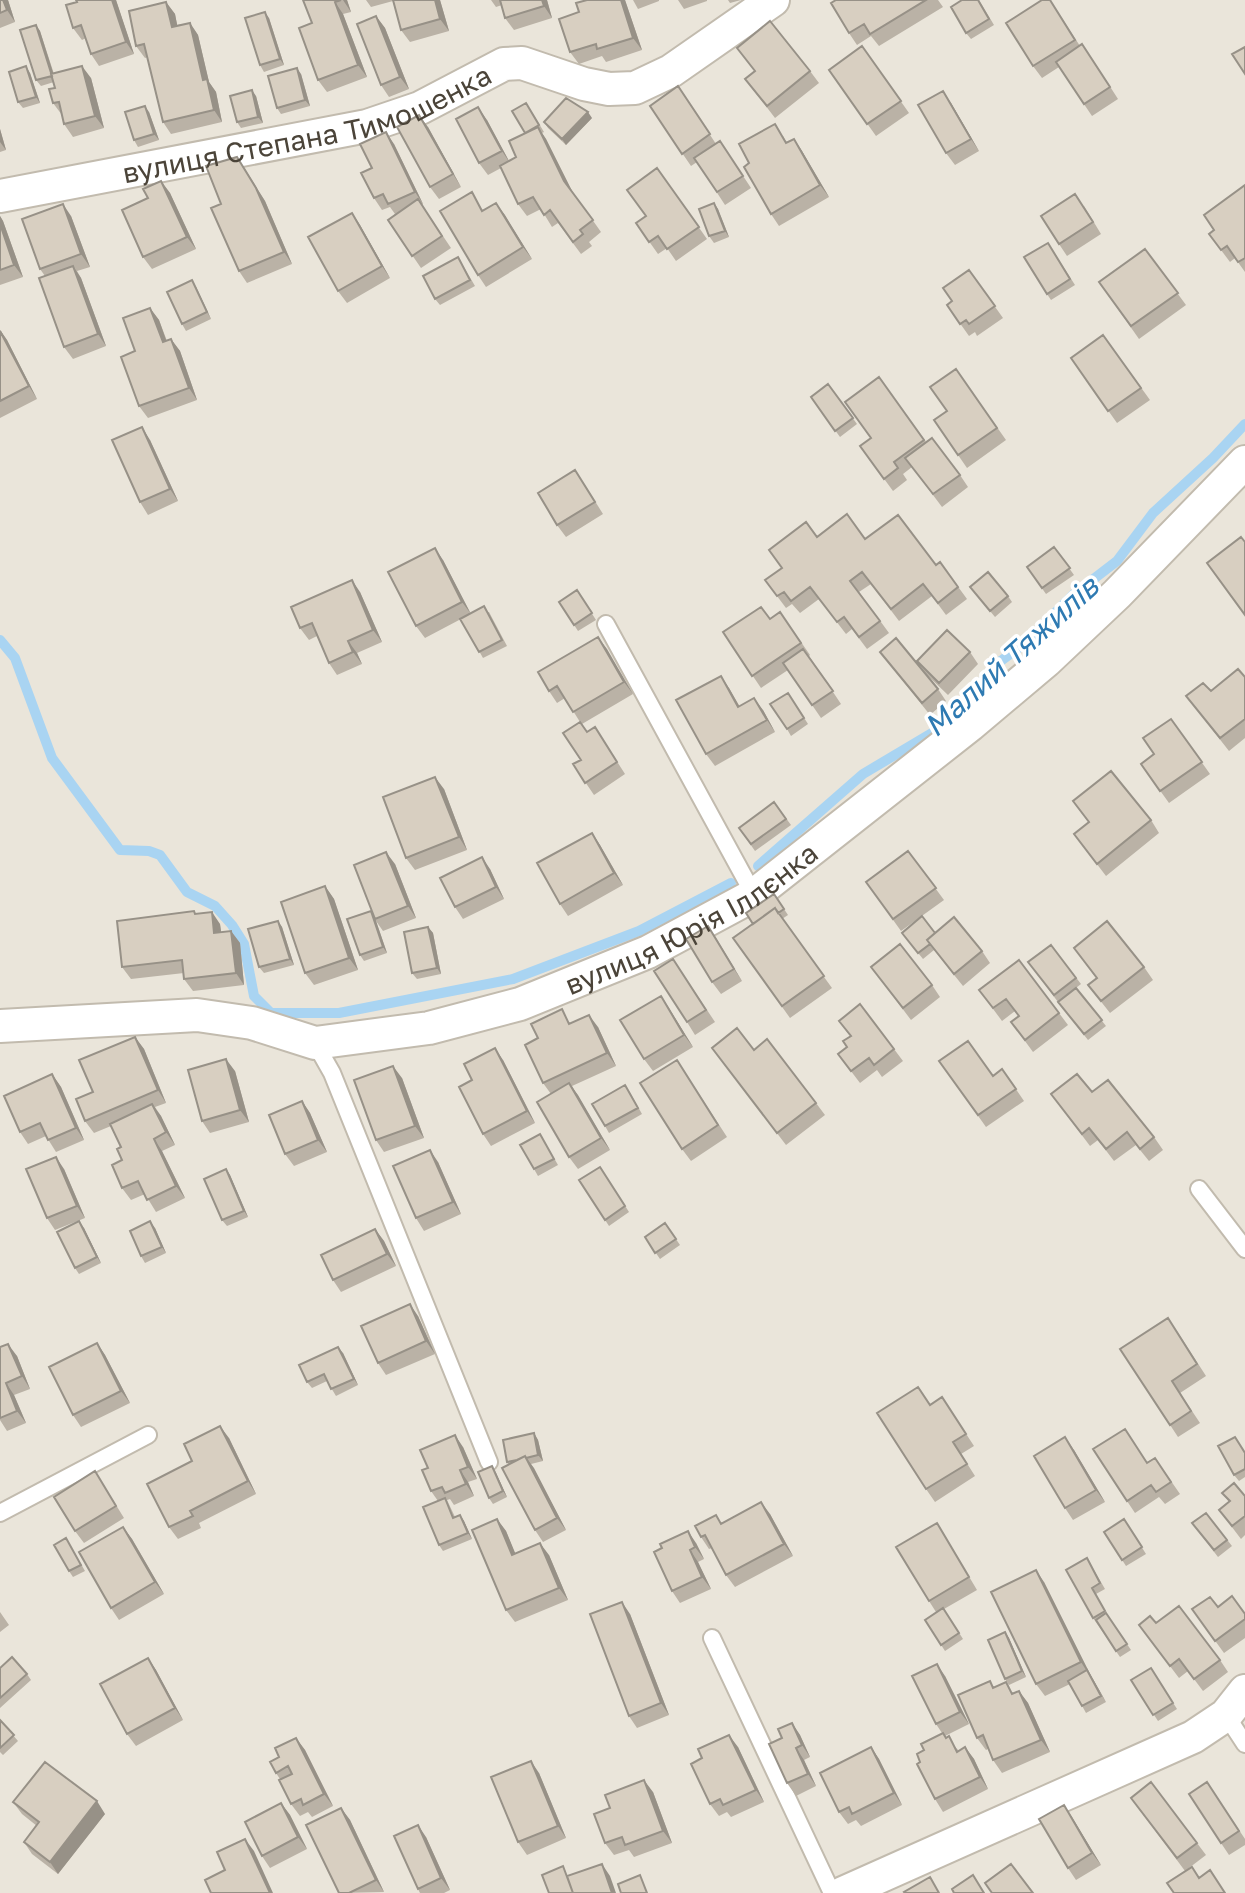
<svg xmlns="http://www.w3.org/2000/svg" width="1245" height="1893" font-family="'Golos Text',sans-serif">
<style>
.residential{fill:#eae5da}
.lines{fill:none;stroke-linecap:round;stroke-linejoin:round}
.stream{stroke:#a9d4f2;stroke-width:10}
.service-casing{stroke:#c2bbae;stroke-width:20}
.minor-casing{stroke:#c2bbae;stroke-width:36}
.service{stroke:#fff;stroke-width:16}
.minor{stroke:#fff;stroke-width:32}
.wall{fill:#bab2a6}
.shaded-wall{fill:#979187}
.building{fill:#d8cfc1;stroke:#979187;stroke-width:2}
.labels{text-anchor:middle;dominant-baseline:central;stroke-width:7;stroke-linejoin:round;paint-order:stroke}
.street-label{font-size:28px;fill:#4b4439;stroke:#fff}
.water-label{font-size:30px;font-style:italic;fill:#2e7ab2;stroke:#fff}
</style>
<rect width="100%" height="100%" fill="#f6f3ec"/>
<path class="residential" d="M0,0H1245V1893H0Z"/>
<g class="lines">
<path class="stream" d="M0,640L15,658L52,758L120,850L149,851L160,855L187,892L215,906L232,925L244,944L254,996L271,1013H339L513,979L639,931L731,883
M758,866L863,774L942,727L998,663L1024,644L1074,594L1117,561L1153,513L1213,458L1245,424"/>
<defs>
<path id="service" d="M606,624L754,895
M315,1043L332,1073L489,1462
M1199,1189L1245,1249
M0,1513L148,1435
M712,1638L832,1893
M1226,1715L1245,1744"/>
<g id="minor">
<path id="s1" d="M0,196L367,126L420,108L504,64L522,63L584,84L609,89L635,88L671,71L773,0"/>
<path id="s2" d="M0,1026L197,1015L252,1023L315,1043L429,1028L520,1004L648,952L754,895L970,725L1046,661L1117,594L1245,462"/>
<path d="M843,1893L1193,1737L1226,1715L1245,1691"/>
</g>
</defs>
<use href="#service" class="service-casing"/>
<use href="#minor" class="minor-casing"/>
<use href="#service" class="service"/>
<use href="#minor" class="minor"/>
</g>
<path class="wall" d="M0,0H8L15,22L0,28Z
M116,0L134,54L99,66L91,54L86,38L82,40L73,28L77,2Z
M303,0H347L351,12L343,14L367,77L327,92L318,80L312,23Z
M366,0H440L449,31L410,42L401,30L393,1L371,7Z
M491,0H547L552,18L514,30L505,18L502,5L496,7Z
M625,0L642,50L606,62L602,56L579,64L570,52Z
M633,0H659V1L638,9Z
M678,0H707V1L684,9Z
M728,0H741L730,3Z
M836,0H938L943,7L879,46L871,36L857,45L849,33Z
M979,0L994,25L971,39L966,33Z
M166,2L175,14L177,25L190,23L198,35L209,82L216,92L222,122L171,134L163,122L148,57L145,58L136,46Z
M1056,9L1080,46L1091,57L1118,99L1092,116L1059,67L1042,78L1033,66Z
M376,16L385,28L409,89L389,97L381,85Z
M269,18L284,65L264,72L260,65Z
M36,25L40,31L54,74L91,78L104,128L73,137L64,124L62,115L53,103L55,88L54,82L41,86L36,80Z
M862,46L909,113L876,136L829,70Z
M737,48L810,71L819,83L775,118L745,79L755,71Z
M30,73L40,103L23,108L18,102Z
M301,74L310,106L281,114L277,108Z
M678,86L716,144L720,141L751,188L725,205L697,162L691,166L650,106Z
M256,96L263,123L241,128L237,122Z
M951,103L979,151L955,165L946,153Z
M530,109L544,132L542,133L546,139L572,191L601,232L589,242L592,246L581,254L558,223L552,227L541,209L527,216L518,204L501,168L488,175L479,163L487,120L509,161L516,157L525,133Z
M149,112L159,140L138,147L134,140Z
M592,118L566,145L548,128L544,122Z
M428,127L461,187L439,199L430,187Z
M0,129L6,150L0,152Z
M783,136L787,143L794,139L802,151L829,197L779,226L771,214L749,163Z
M394,144L423,204L422,205L451,248L421,268L388,220L395,214L390,207L382,210L374,198L372,168Z
M657,168L707,239L676,261L667,248L658,254L636,223L645,216Z
M245,169L265,201L292,264L247,283L239,271L221,204Z
M161,181L170,193L196,249L152,269L143,257L148,198Z
M1245,185V272L1235,258L1230,262L1209,234L1214,230Z
M496,203L532,259L486,287L478,275L483,210Z
M714,203L718,209L729,237L714,243L709,236Z
M1084,206L1101,234L1067,256L1059,244Z
M352,213L360,225L390,278L347,303L338,291Z
M0,216L3,221L23,277L0,285Z
M71,216L90,267L77,271L81,278L106,346L73,359L64,347L45,276L40,269Z
M1048,243L1075,285L1051,300L1047,294Z
M1145,249L1186,305L1139,339L1099,282Z
M458,257L475,286L440,305L435,299Z
M969,270L1003,318L977,336L975,332L969,336L947,305L952,301Z
M196,287L211,319L186,331L182,324Z
M150,308L159,320L167,341L171,339L180,351L197,400L148,418L139,406L135,351Z
M0,330L7,340L37,399L0,418Z
M1103,335L1150,400L1117,423L1071,358Z
M956,369L1006,440L967,468L934,420L947,411Z
M879,377L926,442L960,475L968,487L942,507L912,467L903,474L907,480L893,491L860,446L871,438Z
M828,384L857,424L840,437L811,397Z
M150,440L178,501L148,515L140,502Z
M583,482L603,514L566,537L557,525Z
M817,537L865,539L936,565L940,562L967,599L946,615L932,596L899,621L871,584L859,592L889,633L867,649L852,629L846,634L819,599L800,613L792,604L786,608L765,580L782,568Z
M1054,547L1074,575L1046,594L1027,567Z
M443,560L470,613L489,612L507,646L483,658L461,619L425,638L416,626Z
M577,590L596,620L578,631L559,602Z
M360,592L382,642L357,653L362,664L337,675L329,663L317,636L309,640L300,628Z
M975,593L1008,596L1012,602L995,617Z
M780,612L810,655L809,656L841,704L821,718L788,670L761,688L723,632L770,619Z
M598,637L633,694L582,724L587,732L595,727L625,774L594,795L573,764L581,760L580,722L565,698L557,703L549,691Z
M880,652L938,689L946,701L930,715Z
M970,652L978,664L948,695L925,673L917,661Z
M1245,677V738L1229,751L1186,696L1211,691Z
M729,688L740,707L763,710L775,732L715,766L706,754Z
M788,693L808,724L791,736L787,729Z
M1171,719L1210,774L1169,803L1141,764L1154,754Z
M444,789L467,850L415,870L406,858Z
M1073,801L1151,820L1159,833L1106,876L1074,834L1089,823Z
M774,802L791,825L755,851L739,828Z
M592,833L600,845L623,885L568,916L560,904Z
M908,851L944,900L901,931L866,882Z
M395,864L416,918L383,931L376,921L387,953L364,961L360,955L371,911L374,916Z
M490,869L504,899L463,919L455,907Z
M325,886L334,899L358,970L314,985L305,973Z
M774,894L788,915L782,919L832,988L790,1018L733,938L753,924Z
M194,911L196,914L220,924L221,932L231,931L240,943L244,985L193,991L184,979V973L131,979L122,967Z
M278,921L282,927L294,965L264,973L259,967Z
M708,926L742,981L721,994L712,982Z
M428,927L433,933L441,974L417,979L412,973Z
M902,933H935L982,951L990,963L963,986L934,950L923,959Z
M1051,945L1081,984L1058,1002L1028,962Z
M1074,948L1144,967L1153,980L1110,1013L1088,985L1096,978Z
M673,959L715,1022L695,1035L687,1022Z
M871,967L932,985L940,997L911,1020Z
M1076,988L1106,1026L1088,1040L1058,1002Z
M979,990L1059,1013L1068,1025L1033,1052L1011,1022L1018,1016L1015,1011L1002,1021Z
M661,996L693,1047L653,1071L644,1059Z
M839,1021L894,1049L903,1061L882,1077L877,1070L860,1083L838,1054L847,1047L850,1036Z
M572,1023L598,1027L616,1066L572,1086L610,1150L578,1169L569,1157L551,1094L543,1083Z
M135,1037L144,1049L166,1103L155,1107L161,1116L175,1145L162,1151L185,1198L156,1212L145,1194L131,1200L122,1188L121,1147L111,1126L94,1133L85,1121L93,1092Z
M712,1048L754,1050L816,1103L825,1115L786,1145Z
M503,1060L535,1123L491,1146L483,1134L472,1080Z
M677,1060L727,1137L691,1161L682,1149Z
M939,1061L993,1076L1002,1069L1024,1101L986,1127Z
M235,1071L249,1122L210,1133L202,1121Z
M52,1074L61,1087L84,1140L56,1152L46,1136L28,1144L20,1132Z
M402,1078L424,1138L384,1152L376,1140Z
M629,1091L642,1114L609,1133L605,1126Z
M1092,1092L1154,1137L1163,1150L1149,1161L1136,1145L1114,1161L1098,1140L1090,1146L1051,1094Z
M302,1101L310,1113L327,1152L294,1166L285,1154Z
M540,1134L558,1165L538,1176L534,1169Z
M438,1162L461,1214L424,1231L416,1218Z
M600,1167L629,1212L609,1226L579,1180Z
M64,1169L85,1218L55,1230L47,1218Z
M226,1169L230,1175L248,1217L227,1226L222,1220Z
M665,1223L680,1245L660,1259L645,1237Z
M84,1228L101,1263L79,1274L75,1268Z
M155,1228L166,1253L145,1263L141,1256Z
M375,1229L384,1241L396,1266L341,1292L333,1280Z
M418,1316L435,1354L386,1375L378,1363Z
M1177,1331L1206,1376L1180,1393L1200,1423L1178,1437L1120,1349Z
M97,1343L105,1355L130,1403L81,1427L73,1415Z
M0,1347L17,1356L30,1389L14,1395L26,1423L7,1431L0,1420Z
M343,1353L358,1385L336,1396L327,1381L312,1388L307,1382Z
M942,1397L974,1446L961,1454L975,1476L935,1502L926,1489L931,1405Z
M534,1433L538,1440L543,1461L531,1464L566,1530L543,1542L535,1530L507,1462Z
M229,1438L256,1494L199,1523L201,1528L178,1539L169,1527Z
M463,1447L477,1479L468,1482L474,1496L454,1505L450,1499L447,1500L455,1517L460,1515L464,1521L472,1539L443,1551L439,1545L438,1501L431,1491L428,1468Z
M1074,1450L1105,1502L1073,1520L1065,1508Z
M1245,1452V1477L1239,1481L1234,1475Z
M1155,1458L1180,1494L1165,1504L1159,1497L1135,1513L1127,1501L1147,1462Z
M492,1466L496,1473L507,1497L493,1504L489,1498Z
M103,1484L124,1518L84,1543L75,1531Z
M1222,1493L1245,1496V1535L1241,1539L1219,1510L1229,1502Z
M1206,1513L1232,1546L1218,1557L1192,1523Z
M770,1514L793,1556L735,1587L726,1575L712,1548L709,1549L701,1537L721,1523Z
M497,1519L506,1531L515,1554L549,1555L568,1600L515,1622L506,1610Z
M1124,1519L1146,1554L1126,1566L1104,1532Z
M937,1523L977,1590L944,1609L963,1639L945,1651L925,1620L936,1612L929,1601Z
M123,1527L132,1539L164,1594L119,1620L111,1608Z
M66,1538L85,1571L73,1577L69,1571Z
M696,1543L704,1559L698,1562L711,1589L680,1603L672,1591L654,1552Z
M1087,1558L1105,1589L1096,1594L1106,1613L1131,1650L1120,1657L1093,1618Z
M1044,1582L1089,1672L1106,1702L1086,1713L1070,1684L1045,1696L1036,1684Z
M1192,1609L1245,1614V1638L1224,1653Z
M0,1612L9,1625L0,1632Z
M630,1614L669,1715L637,1728L629,1716Z
M1156,1623L1220,1660L1228,1672L1203,1691L1188,1671L1179,1678L1139,1625Z
M1005,1632L1009,1638L1026,1677L1009,1685L1005,1679Z
M148,1658L156,1670L183,1720L136,1746L127,1734Z
M0,1668L27,1674L31,1680L0,1708Z
M1151,1668L1177,1709L1158,1721L1131,1680Z
M945,1676L969,1724L945,1736L959,1751L965,1747L974,1759L988,1789L943,1812L935,1799L920,1762L924,1750L942,1733L936,1724Z
M994,1688L1014,1693L1019,1691L1028,1703L1050,1752L1002,1773L993,1760L988,1749L986,1750L977,1738Z
M0,1720L18,1741L3,1755L0,1752Z
M792,1723L800,1735L810,1757L804,1760L816,1786L796,1796L787,1783L782,1738Z
M296,1738L305,1750L333,1806L312,1817L308,1812L300,1816L291,1804L280,1779L276,1773L279,1757Z
M738,1747L764,1802L731,1817L727,1812L719,1816L710,1804L702,1758Z
M871,1747L879,1759L902,1805L861,1826L856,1820L848,1824L839,1812Z
M539,1773L566,1838L527,1855L518,1842Z
M1207,1782L1245,1839V1845L1229,1855L1221,1843Z
M653,1792L672,1843L634,1857L629,1850L614,1855L605,1843Z
M1131,1798L1197,1843L1206,1855L1185,1871Z
M13,1802L105,1814L58,1874L32,1854L24,1842L37,1826L22,1814Z
M281,1803L290,1815L307,1849L270,1868L262,1856Z
M1064,1805L1101,1865L1076,1880L1068,1868Z
M341,1808L350,1820L384,1892L339,1893Z
M426,1837L450,1890L444,1893H420L418,1889Z"/>
<path class="shaded-wall" d="M3,0H8L15,22L7,10Z
M112,0H116L134,54L126,42Z
M343,0H347L351,12Z
M435,0H440L449,31L440,19Z
M542,0H547L552,18L544,6Z
M621,0H625L642,50L633,38Z
M166,2L175,14L180,39L172,27Z
M335,2L343,14L367,77L358,65Z
M265,12L269,18L284,65L280,59Z
M376,16L385,28L409,89L400,77Z
M190,23L198,35L209,82L216,92L222,122L214,110L203,80Z
M36,25L40,31L56,82L52,76Z
M26,66L30,73L40,103L36,97Z
M82,66L91,78L104,128L95,116Z
M297,68L301,74L310,106L305,100Z
M252,90L256,96L263,123L258,117Z
M943,91L951,103L979,151L971,139Z
M145,106L149,112L159,140L154,134Z
M478,107L487,120L510,163L502,151Z
M588,112L592,118L566,145L562,139Z
M419,115L428,127L461,187L453,174Z
M538,127L546,139L573,193L564,181Z
M0,129L6,150L0,142Z
M386,132L394,144L423,204L415,192Z
M794,139L802,151L829,197L820,185Z
M237,157L265,201L292,264L284,252Z
M161,181L170,193L196,249L187,237Z
M496,203L505,215L532,259L523,247Z
M714,203L718,209L729,237L725,231Z
M63,204L71,216L90,267L81,254Z
M352,213L360,225L390,278L382,266Z
M0,216L3,221L23,277L14,265L0,224Z
M73,266L81,278L106,346L98,334Z
M192,280L196,287L211,319L207,312Z
M150,308L159,320L171,354L163,342Z
M0,330L7,340L37,399L29,386Z
M171,339L180,351L197,400L189,388Z
M142,427L150,440L178,501L170,489Z
M435,548L443,560L471,614L462,602Z
M352,580L360,592L382,642L373,630Z
M598,637L607,649L633,694L624,682Z
M348,641L357,653L362,664L353,652Z
M721,676L729,688L747,720L738,707Z
M754,698L763,710L775,732L767,720Z
M435,777L444,789L467,850L459,837Z
M592,833L600,845L623,885L614,873Z
M386,852L395,864L416,918L408,906Z
M482,857L490,869L504,899L496,887Z
M325,886L334,899L358,970L349,958Z
M371,911L375,918L387,953L383,947Z
M212,912L220,924L223,945L214,933Z
M278,921L282,927L294,965L290,959Z
M708,926L716,938L742,981L734,969Z
M428,927L433,933L441,974L437,968Z
M231,931L240,943L244,985L236,973Z
M661,996L669,1008L693,1047L684,1035Z
M589,1015L598,1027L616,1066L607,1053Z
M135,1037L144,1049L166,1103L158,1090Z
M495,1048L503,1060L535,1123L527,1111Z
M226,1059L235,1071L249,1122L240,1110Z
M393,1066L402,1078L424,1138L415,1126Z
M52,1074L61,1087L84,1140L76,1128Z
M569,1083L578,1095L610,1150L601,1138Z
M302,1101L310,1113L327,1152L318,1140Z
M152,1104L161,1116L175,1145L166,1132Z
M154,1139L162,1151L185,1198L176,1186Z
M430,1150L438,1162L461,1214L453,1202Z
M56,1157L64,1169L85,1218L77,1206Z
M226,1169L230,1175L248,1217L244,1211Z
M79,1221L84,1228L101,1263L97,1257Z
M150,1221L155,1228L166,1253L162,1247Z
M375,1229L384,1241L396,1266L387,1254Z
M410,1304L418,1316L435,1354L426,1341Z
M97,1343L105,1355L130,1403L121,1391Z
M8,1344L17,1356L30,1389L22,1376Z
M338,1347L343,1353L358,1385L354,1379Z
M6,1383L14,1395L26,1423L17,1411Z
M220,1426L229,1438L256,1494L248,1481Z
M534,1433L538,1440L543,1461L538,1455Z
M455,1435L463,1447L477,1479L468,1467Z
M1065,1437L1074,1450L1105,1502L1096,1490Z
M525,1456L534,1468L566,1530L557,1518Z
M492,1466L496,1473L507,1497L503,1491Z
M460,1470L468,1482L474,1496L466,1484Z
M761,1502L770,1514L793,1556L784,1544Z
M460,1515L464,1521L472,1539L468,1533Z
M497,1519L506,1531L521,1567L512,1555Z
M123,1527L132,1539L164,1594L155,1582Z
M688,1531L696,1543L704,1559L695,1547Z
M540,1543L549,1555L568,1600L559,1588Z
M690,1550L698,1562L711,1589L702,1577Z
M1036,1570L1044,1582L1089,1672L1106,1702L1081,1662Z
M622,1602L630,1614L669,1715L661,1703Z
M1005,1632L1009,1638L1026,1677L1022,1671Z
M148,1658L156,1670L183,1720L175,1708Z
M937,1664L945,1676L969,1724L960,1712Z
M1019,1691L1028,1703L1050,1752L1041,1740Z
M792,1723L800,1735L810,1757L802,1745Z
M729,1735L738,1747L764,1802L756,1790Z
M296,1738L305,1750L333,1806L324,1794Z
M871,1747L879,1759L902,1805L894,1793Z
M965,1747L974,1759L988,1789L980,1777Z
M796,1748L804,1760L816,1786L808,1774Z
M531,1761L539,1773L566,1838L558,1826Z
M644,1780L653,1792L672,1843L663,1831Z
M97,1801L105,1814L58,1874L50,1862Z
M281,1803L290,1815L307,1849L298,1837Z
M1064,1805L1072,1817L1101,1865L1092,1853Z
M341,1808L350,1820L384,1892L376,1880Z
M418,1825L426,1837L450,1890L441,1878Z
M245,1839L254,1851L273,1893H270Z
M602,1864L610,1876L616,1893H612Z"/>
<path class="building" d="M0,0H3L7,10L0,13Z
M76,0H112L126,42L91,54L81,25L73,28L66,5L77,2Z
M303,0H341L335,2L358,65L318,80L299,28L312,23Z
M393,0H435L440,19L401,30Z
M500,0H542L544,6L505,18Z
M587,0H621L633,38L597,49L596,44L570,52L559,19L579,12L576,3Z
M836,0H926L870,34L864,24L849,33L831,3Z
M962,0H978L989,19L966,33L951,7Z
M1042,0H1050L1075,40L1033,66L1006,23Z
M166,2L172,27L190,23L203,80L207,79L214,110L163,122L144,44L136,46L129,11Z
M265,12L280,59L260,65L245,18Z
M376,16L400,77L381,85L357,24Z
M770,21L810,71L767,106L745,79L755,71L737,48Z
M36,25L52,76L36,80L20,30Z
M1082,44L1110,87L1084,104L1056,62Z
M862,46L901,101L867,124L829,70Z
M1245,47V74L1232,54Z
M26,66L36,97L18,102L9,72Z
M82,66L95,116L64,124L59,102L53,103L49,89L55,88L51,74Z
M297,68L305,100L277,108L268,76Z
M678,86L710,134L682,154L650,106Z
M252,90L258,117L237,122L230,96Z
M943,91L971,139L946,153L918,105Z
M566,98L588,112L562,139L544,122Z
M526,103L539,125L525,133L512,111Z
M145,106L154,134L134,140L125,112Z
M478,107L502,151L479,163L456,119Z
M419,115L453,174L430,187L397,127Z
M775,124L786,143L794,139L820,185L771,214L744,167L749,163L739,144Z
M538,127L564,181L593,220L580,230L583,234L573,242L550,210L544,215L533,197L518,204L500,166L516,157L509,141Z
M386,132L415,192L388,204L383,194L374,198L361,173L372,168L360,144Z
M720,141L743,176L717,192L694,158Z
M237,157L256,188L284,252L239,271L211,208L221,204L206,166Z
M657,168L699,227L667,249L658,236L649,242L636,223L646,216L627,190Z
M161,181L187,237L143,257L122,210L148,198L143,189Z
M1245,185V258L1238,262L1227,246L1221,250L1209,234L1214,230L1204,215Z
M472,192L482,211L496,203L523,247L478,275L440,211Z
M1075,194L1093,222L1059,244L1041,216Z
M418,199L442,236L412,256L388,220Z
M714,203L725,231L709,236L699,209Z
M63,204L81,254L40,269L22,219Z
M352,213L382,266L338,291L308,237Z
M0,224L14,265L0,270Z
M1048,243L1070,279L1047,294L1024,257Z
M1145,249L1178,293L1131,326L1099,282Z
M458,257L470,280L435,299L423,276Z
M73,266L98,334L64,347L39,278Z
M969,270L995,306L969,324L966,320L960,324L947,305L952,301L943,288Z
M192,280L207,312L182,324L167,292Z
M150,308L163,342L171,339L189,388L139,406L121,357L135,351L123,318Z
M0,331L29,386L0,401Z
M1103,335L1141,388L1108,411L1071,358Z
M956,369L997,428L958,455L934,420L947,411L930,387Z
M879,377L924,440L894,462L898,468L884,479L860,446L871,438L845,402Z
M828,384L853,418L835,431L811,397Z
M142,427L170,489L140,502L112,440Z
M932,438L960,475L933,494L905,458Z
M575,470L595,502L557,525L538,493Z
M847,514L865,539L898,515L936,565L940,562L958,587L938,603L923,584L891,609L862,572L850,581L880,621L859,637L844,617L837,622L810,587L791,601L784,592L777,596L765,580L782,568L769,550L806,522L817,537Z
M1241,537L1245,542V615L1207,563Z
M1054,547L1070,568L1042,588L1027,567Z
M435,548L462,602L416,626L388,572Z
M988,572L1008,596L990,611L970,587Z
M352,580L373,630L348,641L353,652L329,663L312,623L300,628L291,607Z
M577,590L592,613L574,625L559,602Z
M484,606L502,640L479,652L460,619Z
M761,607L770,619L780,612L801,643L752,676L723,632Z
M947,630L970,652L939,683L917,661Z
M598,637L624,682L573,712L557,686L549,691L538,672Z
M896,638L938,689L922,703L880,652Z
M803,649L833,691L812,705L783,663Z
M1238,669L1245,677V719L1220,738L1186,696L1203,683L1211,691Z
M721,676L738,707L754,698L767,720L706,754L676,700Z
M788,693L804,718L787,729L770,704Z
M1171,719L1202,762L1160,791L1141,764L1154,754L1143,738Z
M580,722L587,732L595,727L617,762L585,783L573,764L581,760L563,733Z
M1111,771L1151,820L1097,864L1074,834L1089,822L1073,801Z
M435,777L459,837L406,858L383,797Z
M774,802L786,819L751,844L739,828Z
M592,833L614,873L560,904L537,863Z
M908,851L936,888L893,919L866,882Z
M386,852L408,906L375,919L354,865Z
M482,857L496,887L455,907L440,878Z
M325,886L349,958L305,973L281,902Z
M774,894L784,909L778,913L775,908L753,924L746,913Z
M775,908L824,976L782,1006L733,938Z
M194,911L195,914L212,912L214,933L231,931L236,973L184,979L182,960L122,967L117,921Z
M371,911L383,947L360,955L347,919Z
M922,916L935,933L927,940L930,944L918,953L902,933Z
M954,917L982,951L954,974L927,940Z
M278,921L290,959L259,967L248,929Z
M1107,921L1144,967L1101,1001L1088,985L1097,978L1074,948Z
M708,926L734,969L712,982L686,939Z
M428,927L437,968L412,973L404,932Z
M900,944L932,985L903,1008L871,967Z
M1051,945L1076,978L1054,995L1028,962Z
M673,959L706,1010L687,1022L654,971Z
M1019,960L1059,1013L1025,1040L1011,1022L1019,1016L1006,999L993,1008L979,990Z
M1076,988L1102,1020L1084,1034L1058,1002Z
M661,996L684,1035L644,1059L620,1020Z
M860,1004L894,1049L874,1065L869,1058L851,1071L838,1054L847,1047L843,1041L851,1036L839,1021Z
M562,1009L569,1024L589,1015L607,1053L543,1083L525,1045L538,1038L531,1024Z
M737,1028L754,1050L767,1039L816,1103L777,1133L712,1048Z
M135,1037L158,1090L85,1121L76,1099L93,1092L79,1060Z
M968,1041L993,1076L1002,1069L1016,1089L978,1115L939,1061Z
M495,1048L527,1111L483,1134L459,1087L472,1080L464,1064Z
M226,1059L240,1110L202,1121L188,1070Z
M677,1060L718,1125L682,1149L640,1083Z
M393,1066L415,1126L376,1140L354,1080Z
M52,1074L76,1128L48,1140L40,1123L20,1132L4,1096Z
M1077,1074L1092,1092L1108,1080L1154,1137L1140,1149L1127,1132L1106,1149L1089,1128L1082,1134L1051,1094Z
M569,1083L601,1138L569,1157L537,1102Z
M625,1085L638,1108L605,1126L592,1104Z
M302,1101L318,1140L285,1154L269,1115Z
M152,1104L166,1132L154,1139L176,1186L147,1200L138,1181L122,1188L112,1165L122,1160L117,1149L121,1147L110,1124Z
M540,1134L554,1159L534,1169L520,1145Z
M430,1150L453,1202L416,1218L393,1166Z
M56,1157L77,1206L47,1218L26,1169Z
M600,1167L625,1206L605,1220L579,1180Z
M226,1169L244,1211L222,1220L204,1179Z
M79,1221L97,1257L75,1268L57,1232Z
M150,1221L162,1247L141,1256L130,1231Z
M665,1223L676,1239L655,1253L645,1237Z
M375,1229L387,1254L333,1280L321,1255Z
M410,1304L426,1341L378,1363L361,1326Z
M1168,1318L1197,1364L1172,1381L1191,1411L1170,1425L1120,1349Z
M97,1343L121,1391L73,1415L49,1367Z
M8,1344L22,1376L6,1383L17,1411L0,1418V1347Z
M338,1347L354,1379L331,1389L324,1374L307,1382L299,1365Z
M918,1387L930,1405L942,1397L966,1434L953,1442L967,1464L926,1489L877,1413Z
M220,1426L248,1481L190,1511L193,1516L169,1527L147,1484L192,1461L184,1444Z
M1125,1429L1147,1463L1155,1458L1171,1482L1156,1492L1151,1485L1127,1501L1093,1449Z
M534,1433L538,1455L526,1458L525,1456L517,1460L507,1462L503,1440Z
M455,1435L468,1467L460,1470L466,1484L445,1493L442,1487L431,1491L422,1470L428,1468L420,1450Z
M1065,1437L1096,1490L1065,1508L1034,1456Z
M1235,1437L1245,1453V1469L1234,1475L1218,1446Z
M525,1456L557,1518L535,1530L502,1468Z
M492,1466L503,1491L489,1498L478,1472Z
M95,1471L116,1506L75,1531L54,1497Z
M1234,1483L1245,1496V1516L1232,1526L1219,1510L1230,1501L1222,1493Z
M445,1498L453,1518L460,1515L468,1533L439,1545L423,1507Z
M761,1502L784,1544L726,1575L705,1535L701,1537L695,1526L716,1515L721,1524Z
M1206,1513L1227,1540L1214,1550L1192,1523Z
M497,1519L512,1555L540,1543L559,1588L506,1610L472,1530Z
M1124,1519L1142,1547L1122,1560L1104,1532Z
M937,1523L969,1577L929,1601L896,1547Z
M123,1527L155,1582L111,1608L79,1552Z
M688,1531L695,1547L690,1550L702,1577L672,1591L654,1552L662,1548L660,1544Z
M66,1538L81,1565L69,1571L54,1545Z
M1087,1558L1100,1583L1092,1588L1105,1611L1093,1618L1066,1570Z
M1036,1570L1081,1662L1036,1684L991,1592Z
M1232,1596L1245,1614V1619L1215,1641L1192,1609L1210,1597L1218,1607Z
M622,1602L661,1703L629,1716L590,1614Z
M1179,1606L1220,1660L1194,1679L1179,1659L1170,1666L1139,1625L1150,1616L1156,1623Z
M943,1608L959,1633L941,1645L925,1620Z
M1106,1613L1127,1644L1116,1651L1096,1620Z
M1005,1632L1022,1671L1005,1679L988,1640Z
M12,1657L27,1674L0,1698V1668Z
M148,1658L175,1708L127,1734L100,1684Z
M937,1664L960,1712L936,1724L912,1676Z
M1151,1668L1173,1703L1153,1715L1131,1680Z
M1087,1670L1101,1696L1082,1706L1068,1681Z
M990,1681L993,1688L1006,1682L1012,1694L1019,1691L1041,1740L993,1760L983,1735L977,1738L958,1695Z
M0,1720L14,1735L0,1748Z
M792,1723L802,1745L796,1748L808,1774L787,1783L769,1744L782,1738L778,1729Z
M943,1733L946,1738L949,1736L957,1752L965,1747L980,1777L935,1799L917,1764L920,1762L917,1754L924,1750L921,1744Z
M729,1735L756,1790L723,1805L720,1799L710,1804L691,1764L702,1758L698,1749Z
M296,1738L324,1794L303,1805L301,1799L291,1804L279,1780L292,1774L288,1766L276,1773L270,1762L279,1757L275,1748Z
M871,1747L894,1793L852,1814L849,1807L839,1812L820,1773Z
M531,1761L558,1826L518,1842L491,1777Z
M45,1762L97,1801L50,1862L24,1842L39,1822L13,1802Z
M644,1780L663,1831L625,1845L622,1837L605,1843L594,1814L610,1808L605,1795Z
M1151,1782L1197,1843L1177,1858L1131,1798Z
M1207,1782L1239,1831L1221,1843L1189,1794Z
M281,1803L298,1837L262,1856L245,1822Z
M1064,1805L1092,1853L1068,1868L1039,1819Z
M341,1808L376,1880L349,1893H339L306,1825Z
M418,1825L441,1878L418,1889L394,1836Z
M245,1839L270,1893H211L205,1880L225,1870L217,1852Z
M602,1864L612,1893H573L567,1876Z
M1011,1864L1033,1893H992L985,1883Z
M563,1866L573,1893H549L542,1875Z
M1192,1867L1199,1878L1210,1870L1225,1893H1174L1167,1883Z
M640,1875L647,1893H621L618,1884Z
M973,1875L984,1893H954L952,1889Z
M930,1877L939,1893H905L904,1892Z"/>
<g class="labels">
<g class="street-label">
<text stroke="none"><textPath href="#s1" startOffset="316">вулиця Степана Тимошенка</textPath></text>
<text stroke="none"><textPath href="#s2" startOffset="720">вулиця Юрія Іллєнка</textPath></text>
</g>
<g class="water-label">
<text transform="translate(1011 656) rotate(-42)">Малий Тяжилів</text>
</g>
</g>
</svg>
